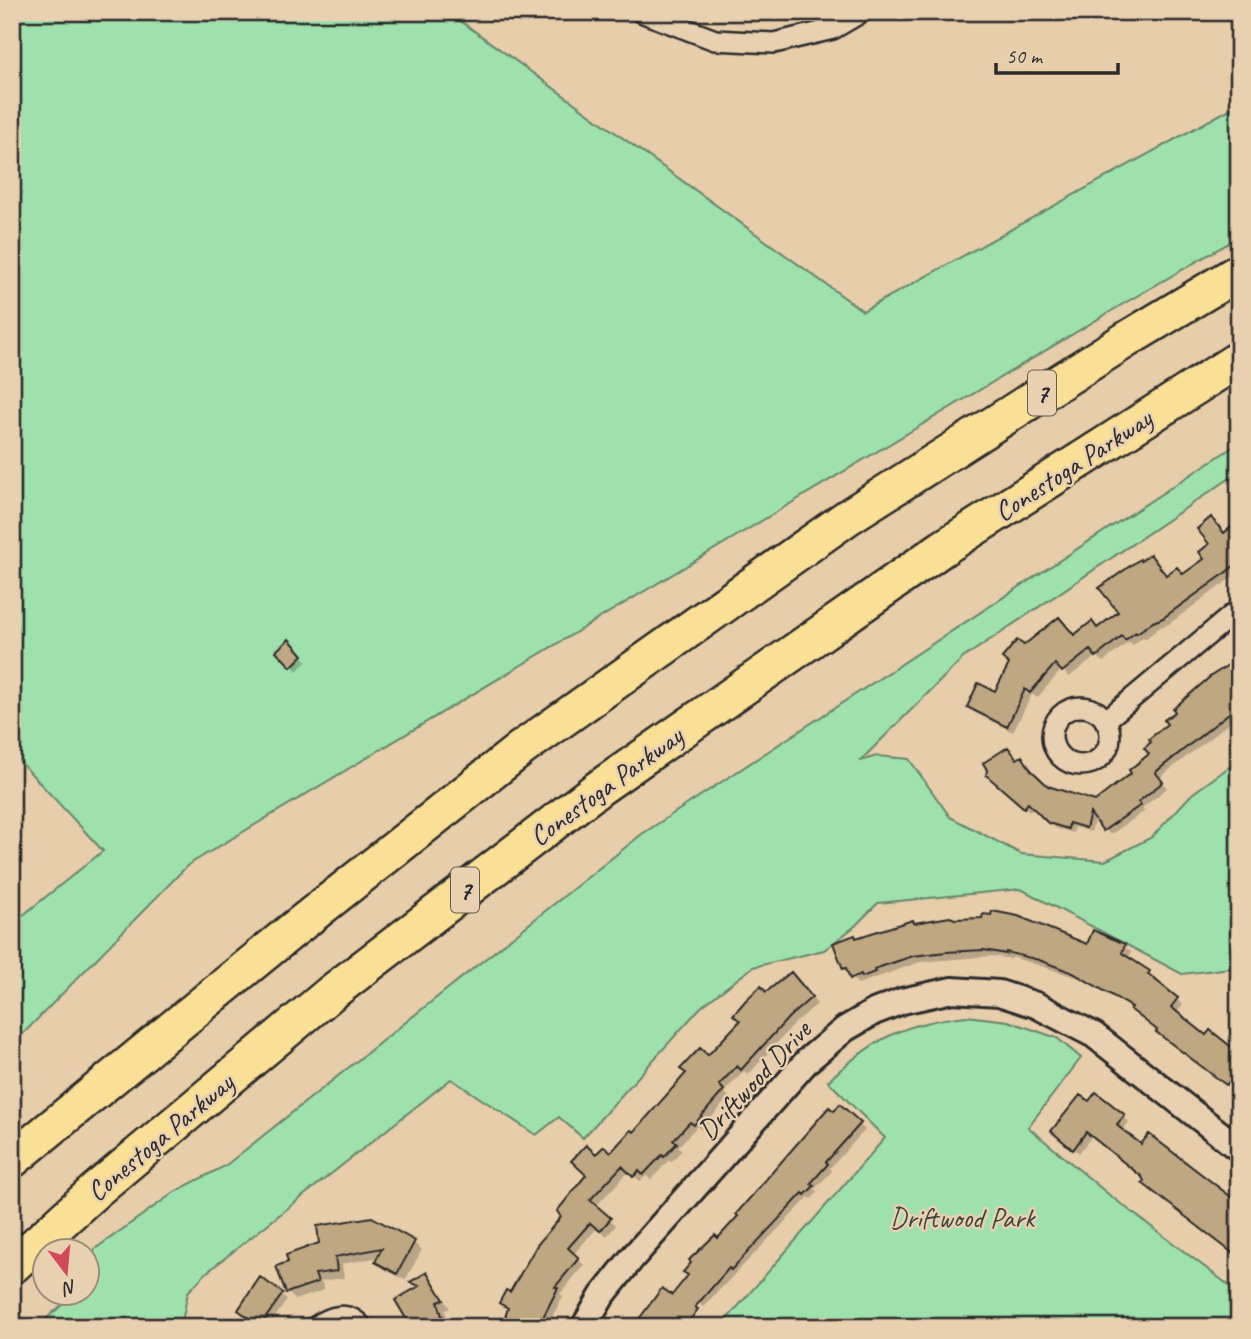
<svg xmlns="http://www.w3.org/2000/svg" width="1251" height="1339" font-family="Caveat,sans-serif">
<style>
.green{fill:#9fe1ac;stroke:#65866c;stroke-width:2}
.shadow{fill:#0003}
.building{fill:#bfa782;stroke:#2b2b2b;stroke-width:2}
.lines{fill:none;stroke-linecap:round;stroke-linejoin:round}
.minor-casing{stroke:#2b2b2b;stroke-width:24}
.tertiary-casing{stroke:#2b2b2b;stroke-width:30}
.motorway-casing{stroke:#2b2b2b;stroke-width:40}
.minor{stroke:#e8d0b0;stroke-width:19}
.tertiary{stroke:#e8d0b0;stroke-width:24}
.motorway{stroke:#fadf96;stroke-width:35}
.labels{text-anchor:middle;dominant-baseline:central;stroke-width:5;stroke-linejoin:round;paint-order:stroke}
.shield{fill:#e8d0b0;stroke:#645c53;stroke-width:2}
.shield-label{font-size:26px;font-weight:bold;fill:#2b2b2b}
.street-label{font-size:28px;fill:#2b2b2b;stroke:#e8d0b0}
.park-label{font-size:28px;fill:#3c463e;stroke:#e8d0b0}
</style>
<rect width="100%" height="100%" fill="#e7cda9"/>
<filter id="ink" filterUnits="userSpaceOnUse"><feTurbulence type="fractalNoise" baseFrequency=".0143" numOctaves="2"/><feDisplacementMap in="SourceGraphic" scale="14" xChannelSelector="R" yChannelSelector="G"/><feConvolveMatrix kernelMatrix="1 2 1 2 8 2 1 2 1" color-interpolation-filters="sRGB"/></filter>
<g filter="url(#ink)">
<path class="green" d="M12,12H448L863,311L1239,104V237L1123,304L188,865L12,1045V924L103,851L12,753Z
M1239,443V472L963,658L860,761L877,756L909,759L950,817L1021,854L1105,861L1152,837L1192,794L1239,760V967L1182,974L1021,889L878,903L854,927L824,950L753,967L701,1007L583,1138L559,1117L536,1135L451,1079L206,1273L188,1292L181,1327H37L74,1294H88V1267L95,1249L176,1191L225,1166L642,834Z
M966,1016L1008,1021L1057,1038L1081,1058L1028,1127L1108,1194L1239,1293V1320L1223,1327H720L885,1138L828,1081C874,1038 904,1023 966,1016Z"/>
<path class="shadow" d="M1225,535L1239,537V572L1169,624L1160,627L1145,639L1143,637L1133,645L1129,642L1103,662L1097,656L1069,677L1062,669L1037,698L1032,694L1013,732L975,713L969,707L996,694L1023,648L1098,630L1167,577L1184,576L1206,559Z
M289,642L307,661L297,671L279,651Z
M1239,657V715L1162,776L1160,779L1167,788L1142,808L1145,811L1110,835L1095,817L1091,832L1075,827L1073,833L1055,828L1034,807L1030,812L1008,790L991,779L1022,758L1047,788L1095,803L1134,773L1151,755L1177,712L1198,688Z
M915,925L1088,946H1124L1131,952L1128,959L1149,972L1155,978L1154,981L1183,1005L1176,1014L1206,1037L1234,1051L1239,1047V1088L1237,1086L1233,1090L1187,1055L1132,1009L1082,979L1012,957V959L991,956L920,962L858,984L852,978L845,968Z
M797,980L817,1004L795,1023L748,1075L744,1071L724,1092L729,1097L701,1130L697,1126L678,1147L682,1150L671,1162L669,1160L651,1180L646,1176L640,1181L629,1171L595,1207L616,1225L607,1236L597,1228L573,1255L584,1265L560,1294L563,1296L547,1327H503L509,1310L501,1303L511,1294L563,1217L588,1175L596,1157L611,1154L634,1134L767,995Z
M1097,1094L1129,1122L1121,1131L1142,1147L1144,1177L1092,1136L1079,1153L1059,1136Z
M840,1106L865,1130L830,1168L832,1171L815,1189L818,1192L811,1199L809,1197L703,1307L699,1303L685,1327L672,1298L718,1240Z
M372,1219L414,1243L422,1250L405,1280L384,1269L377,1261L379,1257L342,1264L344,1278L321,1281L324,1290L295,1300L288,1292L321,1245Z
M426,1274L434,1282L450,1308L445,1310L449,1327H411L419,1288L413,1282Z
M260,1279L287,1300L268,1327H262L245,1315Z"/>
<path class="building" d="M1211,517L1224,533L1231,527L1239,537V562L1220,577L1163,618L1153,622L1137,633L1136,632L1125,640L1122,636L1096,657L1090,650L1062,672L1055,664L1030,693L1025,689L1007,727L967,707L978,683L995,691L1009,664L1002,658L1017,640L1024,645L1059,617L1074,635L1092,621L1097,628L1118,612L1099,588L1140,559L1141,561L1150,554L1166,575L1177,567L1183,574L1204,559L1199,552L1209,544L1197,529Z
M289,639L303,655L291,667L276,651Z
M1239,658V705L1157,771L1156,773L1163,782L1138,802L1141,805L1103,831L1090,813L1086,828L1069,823L1068,829L1048,823L1028,803L1024,808L986,775L987,770L983,763L1008,747L1017,759L1022,756L1031,770L1048,786L1095,801L1131,773L1129,770L1149,754L1144,748L1151,742L1149,739L1167,724L1164,720L1175,712L1173,709L1211,676Z
M992,911L1018,916L1087,944L1093,930L1125,944L1122,953L1150,971L1148,974L1178,998L1171,1007L1206,1035L1210,1030L1239,1053V1070L1226,1085L1156,1032L1157,1030L1130,1009L1132,1007L1073,973L1039,960L1006,952V954L984,950L946,952L913,956L874,969L875,972L862,977L861,974L850,979L846,968L843,969L833,943L855,935L856,938L913,920L914,923L950,917L955,919L982,918L983,914L991,915Z
M791,972L812,997L789,1017L741,1070L737,1066L719,1085L724,1090L694,1125L690,1122L673,1140L677,1143L664,1157L662,1155L643,1175L639,1171L633,1177L622,1166L590,1200L611,1218L600,1231L590,1223L568,1248L579,1258L555,1287L558,1288L538,1327H502L508,1308L499,1303L506,1290L510,1292L537,1245L561,1217L557,1211L586,1175L571,1161L586,1145L596,1154L604,1146L611,1152L631,1130L634,1132L686,1073L680,1069L700,1048L708,1055L740,1021L733,1015L746,1000L761,986L766,992Z
M1096,1092L1125,1115L1117,1124L1119,1127L1141,1144L1149,1134L1239,1203V1258L1142,1183L1144,1181L1142,1177L1086,1132L1073,1150L1051,1131L1080,1095L1089,1101Z
M840,1104L861,1123L826,1162L828,1164L811,1183L814,1186L805,1195L803,1193L731,1270L729,1268L695,1307L698,1309L685,1327H640L643,1322L639,1319L662,1288L672,1295L688,1275L683,1272L691,1263L689,1260L715,1235L718,1238L738,1216L736,1214L829,1107L834,1111Z
M372,1217L415,1241L397,1274L375,1262L382,1248L335,1257L337,1271L315,1274L318,1282L286,1293L276,1266L288,1262L286,1255L319,1243L317,1226Z
M427,1272L444,1300L438,1302L445,1327H411L395,1300L419,1286L410,1282Z
M260,1277L283,1293L260,1326L238,1310Z"/>
<g class="lines">
<defs>
<path id="minor" d="M641,12L715,40L774,43L833,29L862,12
M1052 736a29 29 0 1 1 58 0a29 29 0 1 1-58 0Z
M1105,721L1239,609
M315,1327C330,1316 348,1310 362,1327"/>
<path id="tertiary" d="M584,1327L602,1296L633,1257L808,1060L845,1029L874,1012L902,1001L952,990L999,993L1036,1005L1094,1035L1239,1149"/>
<path id="motorway" d="M12,1160L289,933L522,748L848,517L1129,338L1239,272
M12,1266L96,1190L331,993L599,788L943,548L1239,359"/>
</defs>
<use href="#minor" class="minor-casing"/>
<use href="#tertiary" class="tertiary-casing"/>
<use href="#motorway" class="motorway-casing"/>
<use href="#minor" class="minor"/>
<use href="#tertiary" class="tertiary"/>
<use href="#motorway" class="motorway"/>
</g>
</g>
<g class="labels">
<g class="shield">
<rect x="1028" y="370.5" width="28" height="45" rx="5"/>
<rect x="451" y="867.5" width="28" height="45" rx="5"/>
</g>
<g class="shield-label">
<text x="1042" y="393">7</text>
<text x="465" y="890">7</text>
</g>
<g class="street-label">
<text transform="translate(1073 465) rotate(-33)">Conestoga Parkway</text>
<text transform="translate(606 786) rotate(-36)">Conestoga Parkway</text>
<text transform="translate(754 1080) rotate(-47)">Driftwood Drive</text>
<text transform="translate(160 1137) rotate(-40)">Conestoga Parkway</text>
</g>
<g class="park-label">
<text x="962" y="1217">Driftwood Park</text>
</g>
</g>
<rect width="1251" height="1339" fill="none" stroke="#e8d0b0" stroke-width="42"/>
<rect x="21" y="21" width="1209" height="1297" fill="none" stroke="#2b2b2b" stroke-width="2.5" filter="url(#ink)"/>
<g transform="translate(66 1272) rotate(164)"><circle r="33" fill="#e8d0b0" stroke="#9c8e7b" stroke-width="2"/>
<path d="M0-5L12 26L0 18L-12 26Z" fill="#d1495b"/>
<text y="-10" font-size="19" font-weight="bold" text-anchor="middle" fill="#2b2b2b">N</text>
</g>
<path d="M996 63v10h122v-10" fill="none" stroke="#2b2b2b" stroke-width="3.5"/>
<text x="1006" y="63" font-size="21" fill="#2b2b2b" stroke="#e8d0b0" stroke-width="5" paint-order="stroke">50 m</text>
</svg>
